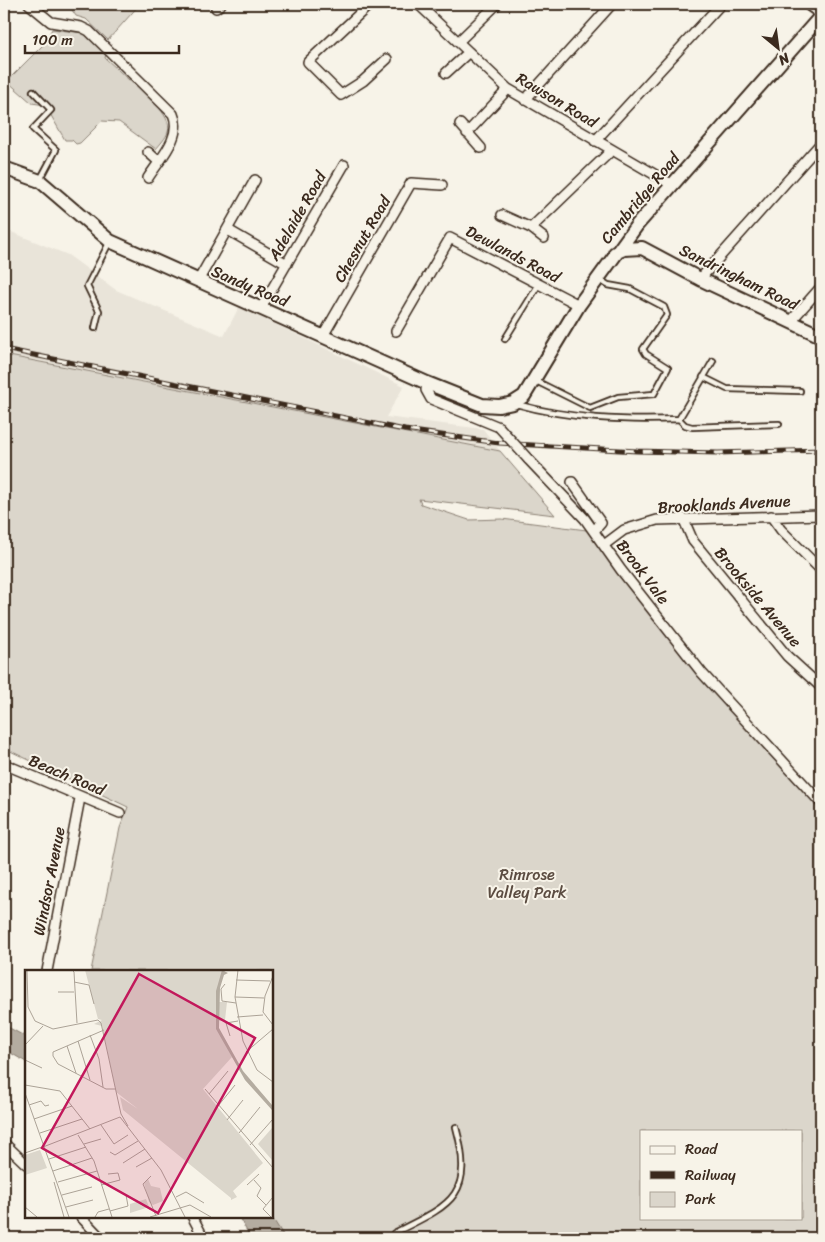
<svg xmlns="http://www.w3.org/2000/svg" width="825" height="1242" font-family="Sriracha,sans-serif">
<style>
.built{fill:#e9e4d9}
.green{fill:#dbd6cb;stroke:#8b8074;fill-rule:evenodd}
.water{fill:#b4aca0;stroke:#84786c}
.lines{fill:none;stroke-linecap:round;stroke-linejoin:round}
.service-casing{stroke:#3b2a1e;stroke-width:8}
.minor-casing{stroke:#3b2a1e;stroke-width:12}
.secondary-casing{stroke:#3b2a1e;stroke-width:16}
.trunk-casing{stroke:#3b2a1e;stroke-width:18}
.service{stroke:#f7f3e8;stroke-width:4.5}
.minor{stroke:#f7f3e8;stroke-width:9}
.secondary{stroke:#f7f3e8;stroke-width:12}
.trunk{stroke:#f7f3e8;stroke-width:14}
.rail-casing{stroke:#3b2a1e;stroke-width:5}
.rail{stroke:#f7f3e8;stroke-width:3;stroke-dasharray:9;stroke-linecap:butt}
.minor-bridge-casing{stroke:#3b2a1e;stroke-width:12;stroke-linecap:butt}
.minor-bridge{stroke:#f7f3e8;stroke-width:9}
.labels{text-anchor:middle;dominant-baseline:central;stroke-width:4;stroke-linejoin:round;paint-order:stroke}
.street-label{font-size:16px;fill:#3b2a1e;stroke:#f7f3e8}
.park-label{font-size:16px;fill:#5b4c41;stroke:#f7f3e8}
.inset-road{fill:none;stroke:#aca397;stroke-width:1}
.view{fill:#c2185b;fill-opacity:0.15;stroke:#c2185b;stroke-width:2.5}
.inset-edge{fill:none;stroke:#3b2a1e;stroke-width:2.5}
</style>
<rect width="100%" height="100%" fill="#f7f3e8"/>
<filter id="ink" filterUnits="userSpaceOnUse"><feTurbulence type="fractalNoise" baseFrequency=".02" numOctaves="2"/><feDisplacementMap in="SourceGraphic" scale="10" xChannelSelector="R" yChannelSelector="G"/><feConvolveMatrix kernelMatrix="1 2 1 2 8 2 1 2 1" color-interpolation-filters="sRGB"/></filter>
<g filter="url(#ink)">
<path class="built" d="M4,229L68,255L116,290L224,336L239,307L404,386L386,417L483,429L500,451L4,355Z"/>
<path class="green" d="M68,4H140L108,40L86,19L76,16Z
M52,29L83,33L106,54L105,58L129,80L131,79C142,91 174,116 168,132C166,138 160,144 156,149L119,122L102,121L80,143L76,144L72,140H65L45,105L32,103L7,81L43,45Z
M4,355L500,451L555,515L419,499L421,504L469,520L502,519L594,531L687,654L821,803V1238H271L257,1216H271V971H91L120,828L128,807L4,748ZM641,1131H801V1218H641Z"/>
<path class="water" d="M4,1025L26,1037V1062L4,1049Z
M238,1216H271L285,1238H251Z"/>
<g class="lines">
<defs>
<path id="service" d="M33,91L51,110L33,129L56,150L40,180
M95,328L99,311L87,286L109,243
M505,339L539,284
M703,377L727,389L800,391
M534,380L590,408L618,397L654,394L668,368L646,354L643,349L667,315L664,307L630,289L608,285L600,280
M516,404C569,419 624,421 679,419L713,361
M679,419L685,425L692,427L779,424
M396,1238L394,1233C450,1205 475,1197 456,1127"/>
<path id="minor" d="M29,4L51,22L81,27L89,31L173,114C183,136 160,159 148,178
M370,4L308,62L341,95L363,81L387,59
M418,4L508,89L671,184
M216,8L221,4
M458,42L497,4
M446,73L469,52
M525,100L612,4
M460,124L481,148
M467,133L508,89
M595,141L721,4
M148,152L158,161
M502,215L531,228L544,238
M531,228L612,150
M228,230L287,264
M700,279L821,143
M198,281L255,180
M261,308L344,165
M791,321L821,287
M396,331L450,238L579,305
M323,336L411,183L442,185
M427,383L426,390L431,399L499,427
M528,459L585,519L621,570L702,673L821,803
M572,482L601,523L594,531
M771,516L781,530L821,570
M683,518L693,541L787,656L821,687
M604,545L624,530L657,520L821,515
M4,764L120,813
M47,971L80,798
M4,1143L26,1164
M80,1216L101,1238
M192,1216L200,1231L201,1238"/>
<path id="secondary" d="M4,168L40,181L110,241L427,383L482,405L499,406L513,403L524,396L579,305L637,225L821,16
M615,253L624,249L642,248L700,279L821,336"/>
<path id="trunk" d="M811,4L821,11"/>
</defs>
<use href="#service" class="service-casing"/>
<use href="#minor" class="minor-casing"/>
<use href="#secondary" class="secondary-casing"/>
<use href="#trunk" class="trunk-casing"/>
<use href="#service" class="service"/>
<use href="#minor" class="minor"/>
<use href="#secondary" class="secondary"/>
<use href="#trunk" class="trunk"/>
<defs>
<path id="rail" d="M4,349L405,430L499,443L637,451L718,453L821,450"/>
</defs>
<use href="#rail" class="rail-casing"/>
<use href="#rail" class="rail"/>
<defs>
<path id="minor-bridge" d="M499,427L528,459"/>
</defs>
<use href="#minor-bridge" class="minor-bridge-casing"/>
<use href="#minor-bridge" class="minor-bridge"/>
</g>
</g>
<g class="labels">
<g class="street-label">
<text transform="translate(557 100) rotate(31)">Rawson Road</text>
<text transform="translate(640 198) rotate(-50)">Cambridge Road</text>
<text transform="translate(297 216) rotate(-60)">Adelaide Road</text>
<text transform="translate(362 239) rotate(-60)">Chesnut Road</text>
<text transform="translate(513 254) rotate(28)">Dewlands Road</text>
<text transform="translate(739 277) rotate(26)">Sandringham Road</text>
<text transform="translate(250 286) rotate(23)">Sandy Road</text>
<text transform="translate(724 504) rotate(-3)">Brooklands Avenue</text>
<text transform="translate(643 572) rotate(53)">Brook Vale</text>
<text transform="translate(758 597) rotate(50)">Brookside Avenue</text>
<text transform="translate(67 775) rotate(23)">Beach Road</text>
<text transform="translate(49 881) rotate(-79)">Windsor Avenue</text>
</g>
<g class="park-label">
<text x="527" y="874">Rimrose<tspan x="527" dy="18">Valley Park</tspan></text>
</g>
</g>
<g transform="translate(25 970)">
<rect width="248" height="248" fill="#f7f3e8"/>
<path d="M60,0H199L193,19L192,56L207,87L178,119L238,193L208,221L212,227L206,230V228L98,140L95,127L113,139L91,122L77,56L69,54L77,50L73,49ZM194,32H202L200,50L194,51ZM247,158V190L233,174ZM15,180L22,198L0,205V185ZM123,209L126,216L135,218L138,231L128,235L124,232L119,213ZM121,229L124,237L105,243V234Z" fill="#dbd6cb"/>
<path d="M197,0L203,3L199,5L195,18L194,58L218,101L247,135V140L220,110L191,59V21Z" fill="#b4aca0"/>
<path class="inset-road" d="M2,0L3,37L10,51L28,59L73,50L76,53L96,144L103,156M47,0L49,2L52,53M213,0L210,27L218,71L232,100L248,112M248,6L240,26L238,42L248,55M211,10L245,11M49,12L64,15L69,34M200,14L196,19L197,31L211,33M33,22H49M210,27L239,28M212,47L238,45M79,60L28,82V86L33,94L81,119H91M65,65L74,89L78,117M205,66L201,53L213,51M53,71L65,110M0,75L18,56M42,76L51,103M221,82L248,59M0,90L17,98M0,115L35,121L65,159M180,119L248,198M0,123L44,247M184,124L203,101M4,135L16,131L20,136L24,135M193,136L210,115M9,149L47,136M202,150L218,130M76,155L89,174L103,165M15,163L57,149M214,163L235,137M53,165L69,191L87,247M59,174L76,169M225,175L248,149M18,177L95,147L136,200L160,247M85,182L90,185L113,171M0,183L17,177M24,189L61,177M98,193L120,179M111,197L127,188M28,201L67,188M126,206L118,214L131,246M229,210L236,218L232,226L241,235M29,212L39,247M33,212L72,201M76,215L95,210L93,203L83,204M222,215L234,204M37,225L67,217M151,227L161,222L179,233M0,237L12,247M41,237L68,230M85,241L103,236L101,225M70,247L73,242L84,239M125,247L165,235L186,247M246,247L238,239L248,227"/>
<path class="view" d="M114,4L230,68L133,243L17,178Z"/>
<rect width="248" height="248" class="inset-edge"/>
</g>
<rect width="825" height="1242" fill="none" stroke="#f7f3e8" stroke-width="20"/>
<rect x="10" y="10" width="805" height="1222" fill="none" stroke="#3b2a1e" stroke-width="2" filter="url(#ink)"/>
<rect x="640" y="1130" width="162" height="90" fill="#f7f3e8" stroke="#aca397"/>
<rect x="650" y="1146" width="25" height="8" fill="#f7f3e8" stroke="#aca397"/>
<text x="685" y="1154" font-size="15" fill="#3b2a1e">Road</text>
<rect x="650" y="1171" width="25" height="8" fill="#3b2a1e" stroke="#aca397"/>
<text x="685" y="1180" font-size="15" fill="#3b2a1e">Railway</text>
<rect x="650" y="1192" width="25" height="15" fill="#dbd6cb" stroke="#aca397"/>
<text x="685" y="1204" font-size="15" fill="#3b2a1e">Park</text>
<g transform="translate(778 48) rotate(151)" stroke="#f7f3e8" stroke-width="4" paint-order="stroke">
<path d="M0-4L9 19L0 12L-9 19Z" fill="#3b2a1e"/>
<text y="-8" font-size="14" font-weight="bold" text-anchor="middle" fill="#3b2a1e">N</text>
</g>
<path d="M25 45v8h154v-8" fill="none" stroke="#3b2a1e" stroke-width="2.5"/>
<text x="32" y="45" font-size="15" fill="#3b2a1e" stroke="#f7f3e8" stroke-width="4" paint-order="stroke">100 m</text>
</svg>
